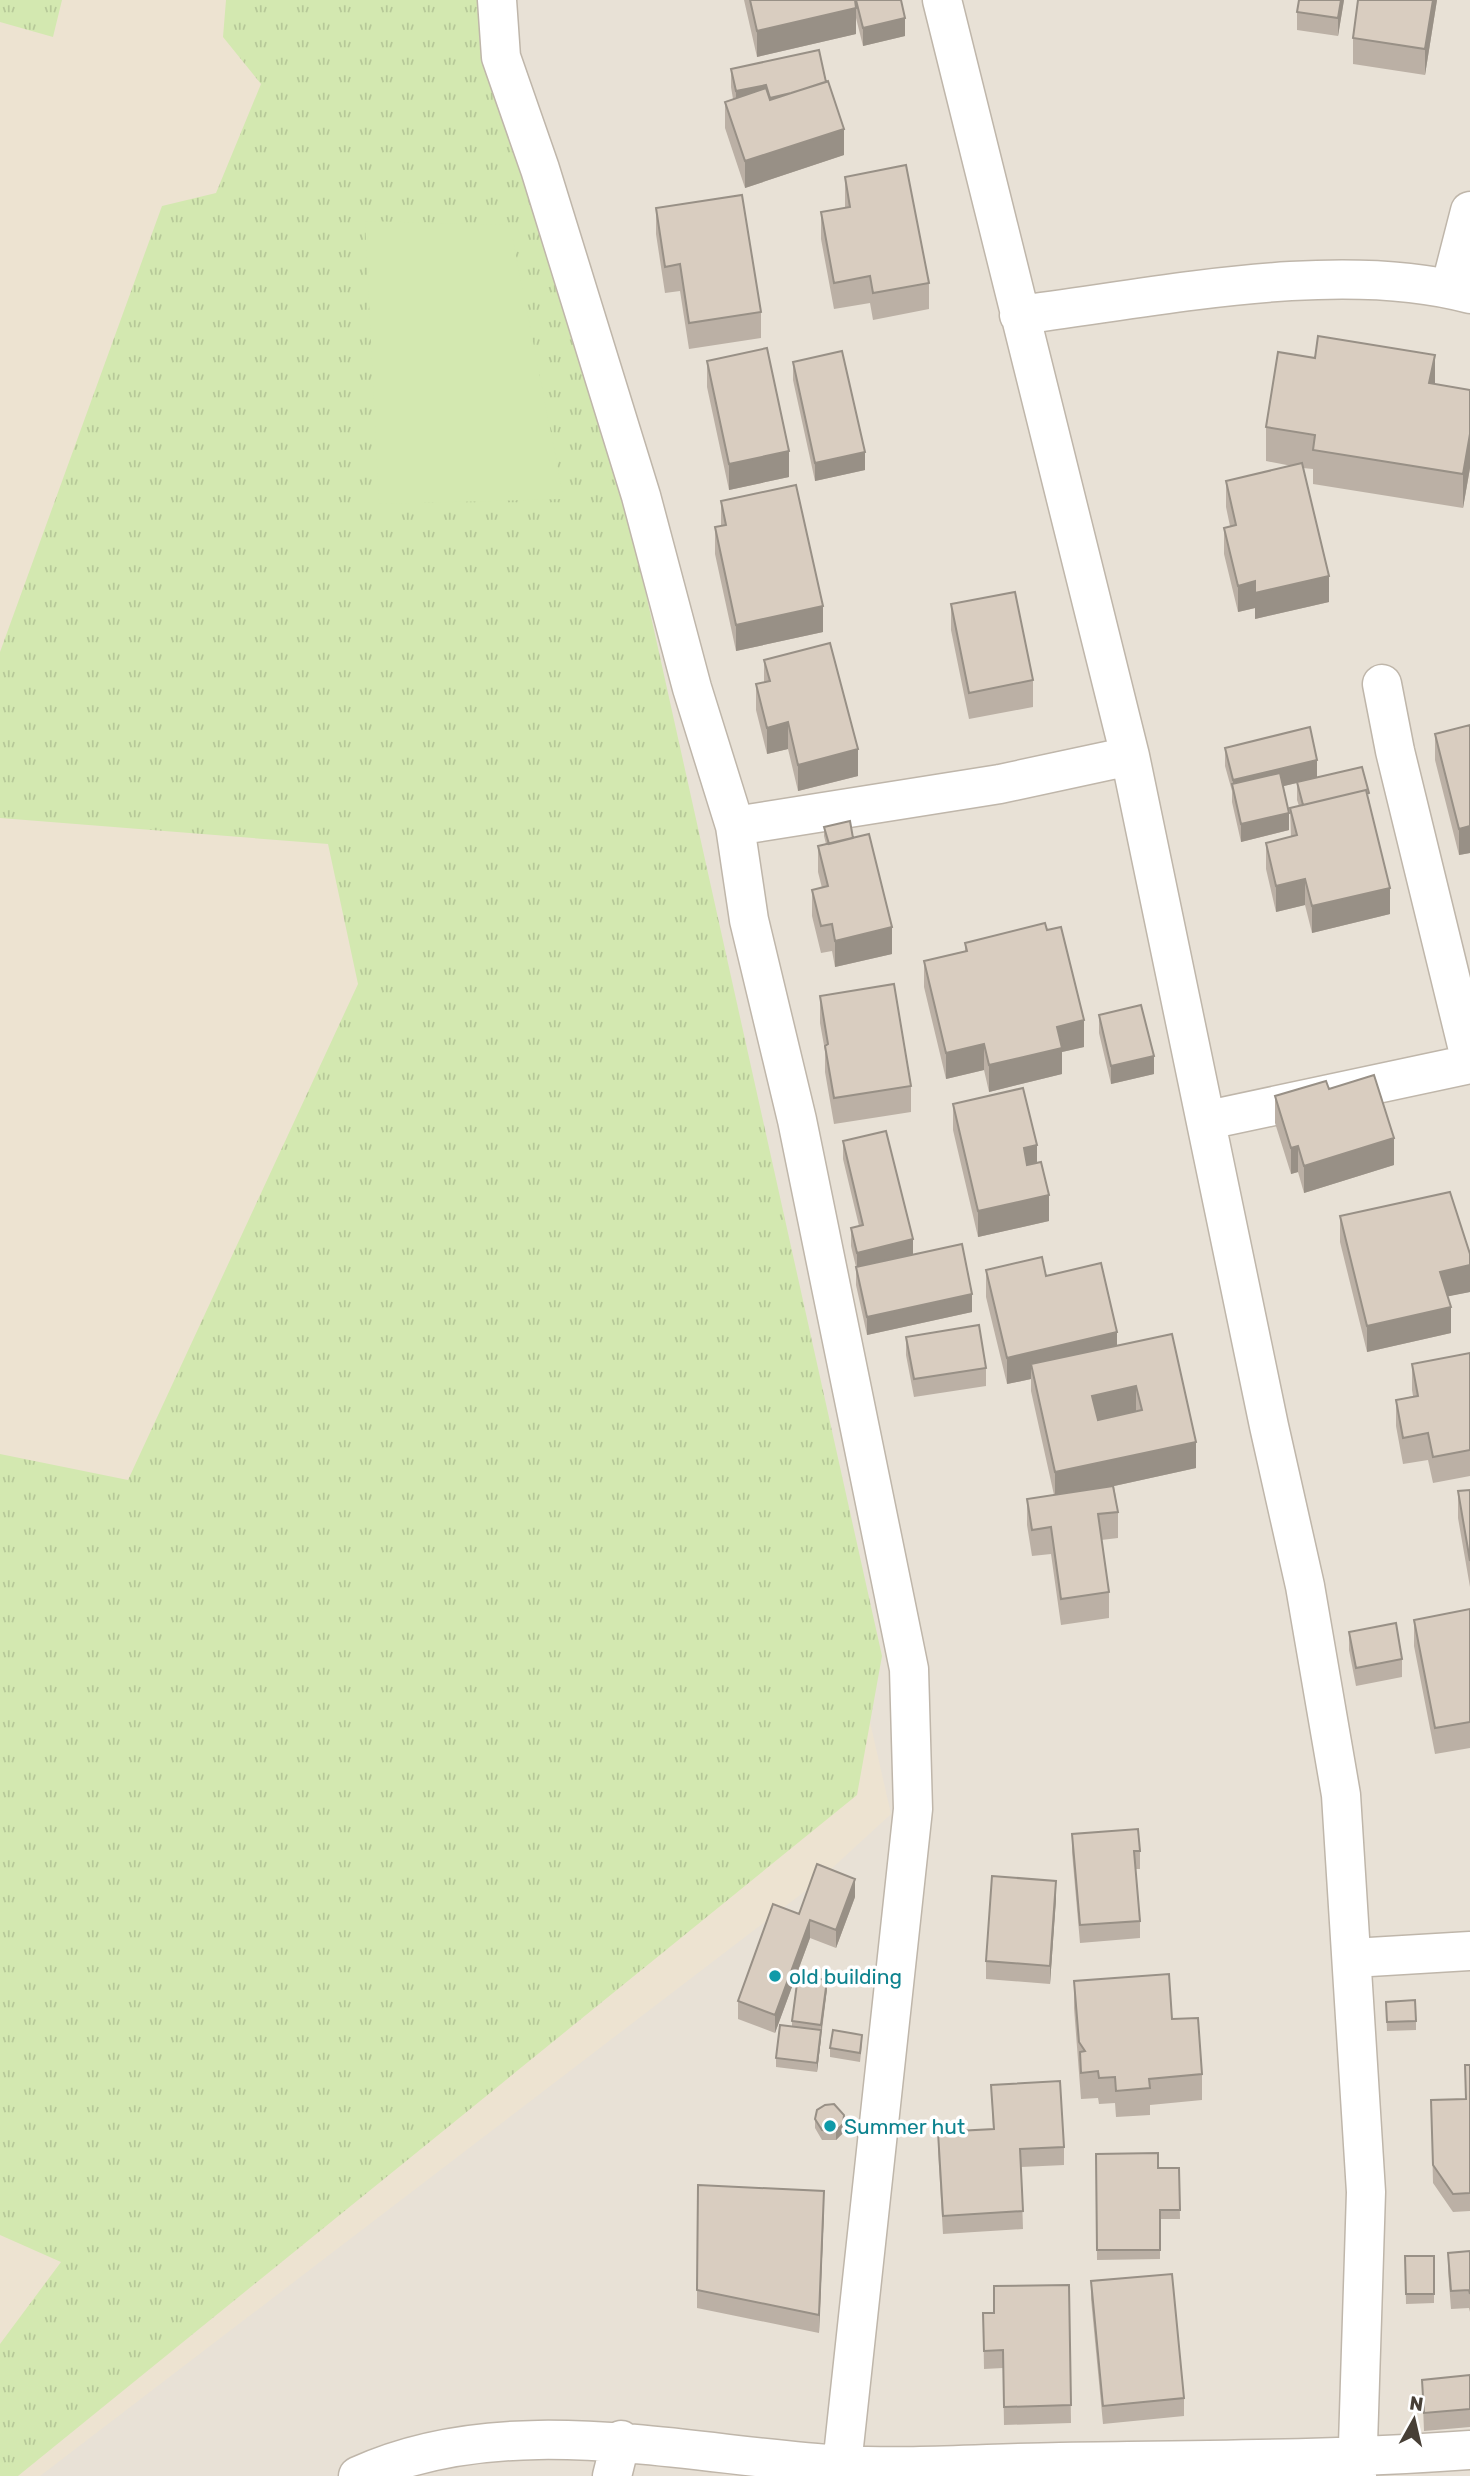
<svg xmlns="http://www.w3.org/2000/svg" width="1470" height="2476" font-family="Rubik,sans-serif">
<style>
.residential{fill:#e8e1d6}
.education{fill:#ede3d1}
.grass{fill:url(#grass-tufts)}
.pitch{fill:#d3e8b0}
.lines{fill:none;stroke-linecap:round;stroke-linejoin:round}
.minor-casing{stroke:#bfb6aa;stroke-width:41}
.minor{stroke:#fff;stroke-width:38}
.wall{fill:#bbb0a5}
.shaded-wall{fill:#989086}
.building{fill:#d9cdc0;stroke:#989086;stroke-width:2;fill-rule:evenodd}
.culture-dot{fill:#0f9aa8;stroke:#fff;stroke-width:2.5}
.labels{text-anchor:middle;dominant-baseline:central;stroke-width:7;stroke-linejoin:round;paint-order:stroke}
.culture-label{font-size:21px;fill:#0d838f;stroke:#fff;text-anchor:start}
</style>
<defs>
<pattern id="grass-tufts" width="24" height="20" patternUnits="userSpaceOnUse" patternTransform="scale(1.75)"><rect width="24" height="20" fill="#d3e8b0"/><path d="M3 7l-1-3M5 7V3M7 7l1-3M15 17l-1-3M17 17v-4M19 17l1-3" fill="none" stroke="#b6c898"/></pattern>
</defs>
<rect width="100%" height="100%" fill="#f4efe8"/>
<path class="residential" d="M0,0H1470V2476H0Z"/>
<path class="education" d="M0,0H467L512,155L891,1814L817,1882L40,2476H0Z"/>
<path class="grass" d="M0,0H62L53,37L0,22Z
M226,0H488L622,486L882,1656L857,1795L18,2476H0V2344L61,2262L0,2235V1454L128,1480L358,984L328,844L0,818V652L162,206L216,193L261,84L223,37Z"/>
<path class="pitch" d="M365,221L510,225L564,499L379,504Z"/>
<g class="lines">
<defs>
<path id="minor" d="M497,0L501,57L540,169L641,496L692,688L735,826L749,920L797,1120L909,1669L913,1809L842,2465
M942,0L1130,756L1269,1426L1305,1586L1341,1795L1366,2192L1357,2476
M1450,289L1470,211
M1019,315C1155,298 1337,258 1470,294
M1382,684L1395,751L1470,1058
M735,826L1000,784L1130,756
M1208,1120L1470,1064
M1353,1958L1470,1951
M358,2476C506,2408 685,2455 841,2465C912,2469 988,2463 1060,2462C1197,2460 1333,2460 1470,2450
M612,2476L621,2440"/>
</defs>
<use href="#minor" class="minor-casing"/>
<use href="#minor" class="minor"/>
</g>
<path class="wall" d="M744,0H855V2V0H901L905,36L863,46L856,18V34L757,57Z
M1344,0L1338,36L1297,30V12Z
M1437,0L1425,75L1353,64V38Z
M731,69L826,82L844,155L745,188L725,128V102L733,99L731,87Z
M845,177L929,283V309L873,320L870,303L834,309L821,239V212L845,208Z
M656,208L761,312V338L689,349L680,291L665,293L656,234Z
M707,361L789,477L729,490L707,387Z
M793,362L865,470L815,481L793,380Z
M1435,384L1470,390V468L1463,508L1313,484V469L1303,468L1329,602L1255,619V608L1238,612L1224,554V528L1230,526L1226,507V481L1292,466L1266,461V427Z
M721,501L823,632L736,651L715,554V527L721,526Z
M951,604L1033,680V707L969,719L951,630Z
M764,660L858,776L798,791L788,749L767,754L756,710V684L764,682Z
M1470,725V853L1459,855L1435,760V734Z
M1225,748L1317,778L1369,800L1390,914L1312,933L1305,905L1276,912L1266,869V843L1291,837L1290,808L1299,806L1297,800V783L1283,786L1289,830L1241,842L1232,802V791L1225,766Z
M824,827L853,838L892,954L835,967L832,951L821,953L812,916V890L822,888L818,872V846L826,844L824,836Z
M965,943L1084,1047L1062,1052V1074L989,1092L984,1070L946,1079L924,987V961L965,951Z
M820,996L911,1086V1112L834,1124L825,1072V1051L820,1023Z
M1099,1015L1154,1074L1111,1084L1099,1033Z
M1329,1089L1394,1165L1304,1193L1298,1172L1291,1174L1275,1123V1096Z
M953,1104L1049,1221L978,1237L953,1130Z
M843,1141L913,1254L972,1312L867,1335L856,1285V1267L851,1246V1228L859,1226L843,1159Z
M1340,1216L1470,1254V1292L1448,1296L1451,1333L1367,1352L1340,1242Z
M986,1270L1046,1276L1117,1346L1196,1468L1114,1486L1118,1512V1538L1101,1540L1109,1592V1618L1061,1625L1051,1554L1032,1556L1027,1525V1499L1054,1495L1031,1391V1379L1007,1384L986,1297Z
M906,1337L986,1368V1386L914,1397L906,1355Z
M1470,1353V1476L1433,1483L1428,1460L1403,1464L1396,1426V1400L1413,1396L1412,1390V1364Z
M1470,1490V1587L1458,1518V1491Z
M1470,1609V1748L1435,1754L1414,1646V1620Z
M1349,1632L1402,1659V1677L1356,1686L1349,1650Z
M1072,1834L1140,1851V1869H1135L1140,1921V1938L1080,1943L1072,1852Z
M855,1897L836,1948L810,1938L775,2033L738,2019V2001L799,1914Z
M1056,1899L1050,1984L986,1979V1961Z
M1074,1981L1172,2019L1202,2074V2100L1150,2105V2115L1116,2117L1115,2103L1099,2104L1098,2098L1081,2099L1074,2008Z
M827,1989L817,2072L776,2067V2058L792,2027V2021Z
M1386,2002L1416,2021V2030L1387,2031Z
M862,2044L860,2062L830,2057V2048Z
M1465,2065H1470V2211L1453,2212L1433,2183L1431,2100L1465,2099Z
M991,2085L1064,2147V2165L1021,2167L1023,2229L943,2234L938,2150V2132L993,2129Z
M815,2119L844,2124L843,2133L836,2140H822L815,2128Z
M1096,2154L1158,2168H1179L1180,2219H1160V2259L1097,2260Z
M824,2209L819,2333L697,2308V2290Z
M1470,2251V2312L1469,2308L1451,2309L1448,2271V2253Z
M1405,2256H1434V2303L1406,2304Z
M1091,2281L1184,2398V2416L1103,2424L1091,2299Z
M1069,2285L1071,2423L1004,2425L1003,2368L984,2369L983,2313H994Z
M1470,2375V2427L1424,2431L1422,2380Z"/>
<path class="shaded-wall" d="M1341,0H1344L1338,36V18Z
M1433,0H1437L1425,75V49Z
M856,8V34L757,57V31Z
M905,18V36L863,46V28Z
M766,85V103L736,109V91Z
M844,129V155L745,188V161Z
M1435,355V389L1429,383Z
M1470,434V468L1463,508V474Z
M789,451V477L729,490V464Z
M865,452V470L815,481V463Z
M1329,576V602L1255,619V608L1238,612V586L1255,581Z
M823,606V632L736,651V625Z
M788,722V749L767,754V728Z
M858,749V776L798,791V765Z
M1317,760V778L1235,798L1233,791V780Z
M1289,813V830L1241,842V824Z
M1470,826V853L1459,855V829Z
M1305,879V905L1276,912V886Z
M1390,888V914L1312,933V906Z
M892,927V954L835,967V941Z
M1084,1020V1047L1062,1052V1074L989,1092V1065L1057,1027Z
M984,1044V1070L946,1079V1053Z
M1154,1056V1074L1111,1084V1066Z
M1394,1138V1165L1304,1193V1166Z
M1037,1145V1171L1024,1174V1148Z
M1298,1146V1172L1291,1174V1148Z
M1049,1195V1221L978,1237V1211Z
M913,1239V1257L857,1271V1253Z
M1470,1265V1292L1440,1298V1272Z
M972,1294V1312L867,1335V1317Z
M1451,1307V1333L1367,1352V1326Z
M1117,1332V1358L1031,1364V1379L1007,1384V1358Z
M1136,1386V1412L1092,1422V1396Z
M1196,1442V1468L1055,1499V1472Z
M855,1879V1897L836,1948V1930Z
M1056,1881V1899L1050,1984V1966Z
M810,1920V1938L775,2033V2015Z
M827,1980V1989L821,2034V2025Z
M821,2030V2039L817,2072V2063Z
M844,2115L843,2133L836,2140V2131Z
M824,2191V2209L819,2333V2315Z"/>
<path class="building" d="M750,0H855L856,8L757,31Z
M856,0H901L905,18L863,28Z
M1299,0H1341L1338,18L1297,12Z
M1358,0H1433L1425,49L1353,38Z
M819,50L826,82L791,93L770,98L766,85L736,91L731,69Z
M828,81L844,129L745,161L725,102L766,88L770,100Z
M906,165L929,283L873,293L870,276L834,283L821,212L850,207L845,177Z
M742,195L761,312L689,323L680,264L665,267L656,208Z
M1318,336L1435,355L1429,383L1470,390V434L1463,474L1313,450L1315,435L1266,427L1278,352L1315,358Z
M767,348L789,451L729,464L707,361Z
M842,351L865,452L815,463L793,362Z
M1302,463L1329,576L1255,593V581L1238,586L1224,528L1236,525L1226,481Z
M796,485L823,606L736,625L715,527L726,525L721,501Z
M1015,592L1033,680L969,693L951,604Z
M830,643L858,749L798,765L788,722L767,728L756,684L770,681L764,660Z
M1470,725V826L1459,829L1435,734Z
M1310,727L1317,760L1233,780L1225,748Z
M1362,767L1369,793L1367,794L1366,790L1303,805L1297,782Z
M1280,773L1289,813L1241,824L1232,784Z
M1366,790L1390,888L1312,906L1305,879L1276,886L1266,843L1297,835L1290,808Z
M850,821L853,838L829,844L824,827Z
M869,834L892,927L835,941L832,924L821,926L812,890L828,886L818,846Z
M1045,923L1047,930L1061,927L1084,1020L1057,1027L1062,1048L989,1065L984,1044L946,1053L924,961L967,951L965,943Z
M894,984L911,1086L834,1098L825,1046L828,1044L820,996Z
M1141,1005L1154,1056L1111,1066L1099,1015Z
M1374,1075L1394,1138L1304,1166L1298,1146L1291,1148L1275,1096L1326,1081L1329,1089Z
M1023,1088L1037,1145L1024,1148L1027,1165L1041,1162L1049,1195L978,1211L953,1104Z
M886,1131L913,1239L857,1253L851,1228L863,1225L843,1141Z
M1450,1192L1470,1254V1265L1440,1272L1451,1307L1367,1326L1340,1216Z
M962,1244L972,1294L867,1317L856,1267Z
M1042,1257L1046,1276L1101,1263L1117,1332L1007,1358L986,1270Z
M979,1325L986,1368L914,1379L906,1337Z
M1172,1334L1196,1442L1055,1472L1031,1364ZM1136,1386L1142,1410L1098,1420L1092,1396Z
M1470,1353V1450L1433,1457L1428,1433L1403,1438L1396,1400L1418,1396L1412,1364Z
M1113,1486L1118,1512L1098,1514L1109,1592L1061,1599L1051,1527L1032,1530L1027,1499Z
M1470,1490V1561L1458,1491Z
M1470,1609V1722L1435,1728L1414,1620Z
M1396,1623L1402,1659L1356,1668L1349,1632Z
M1138,1829L1140,1851H1134L1140,1921L1080,1925L1072,1834Z
M817,1864L855,1879L836,1930L810,1920L775,2015L738,2001L773,1904L799,1914Z
M992,1876L1056,1881L1050,1966L986,1961Z
M1169,1974L1172,2019L1198,2018L1202,2074L1149,2079L1150,2088L1116,2091L1115,2077L1099,2078L1098,2071L1081,2073L1080,2052L1085,2051L1079,2042L1074,1981Z
M798,1976L827,1980L821,2025L792,2021Z
M1415,2000L1416,2021L1387,2022L1386,2002Z
M780,2025L821,2030L817,2063L776,2058Z
M833,2030L862,2035L860,2053L830,2048Z
M1465,2065H1470V2193L1453,2194L1433,2165L1431,2100L1466,2099Z
M1060,2081L1064,2147L1020,2149L1023,2211L943,2216L938,2132L994,2129L991,2085Z
M834,2104L844,2115L843,2124L836,2131L822,2130L815,2119L817,2110L825,2105Z
M1158,2153V2168H1179L1180,2210H1160V2250H1097L1096,2154Z
M698,2185L824,2191L819,2315L697,2290Z
M1470,2251V2294L1469,2290L1451,2291L1448,2253Z
M1405,2256H1434V2294H1406Z
M1172,2274L1184,2398L1103,2406L1091,2281Z
M1069,2285L1071,2405L1004,2407L1003,2350L984,2351L983,2313H994V2286Z
M1470,2375V2409L1424,2413L1422,2380Z"/>
<g class="culture-dot">
<circle cx="775" cy="1976" r="7"/>
<circle cx="830" cy="2126" r="7"/>
</g>
<g class="labels">
<g class="culture-label">
<text x="789" y="1976">old building</text>
<text x="844" y="2126">Summer hut</text>
</g>
</g>
<g transform="translate(1414 2420) rotate(8)" stroke="#ffffff" stroke-width="5" paint-order="stroke">
<path d="M0-5L12 26L0 18L-12 26Z" fill="#473f36"/>
<text y="-10" font-size="19" font-weight="bold" text-anchor="middle" fill="#473f36">N</text>
</g>
</svg>
